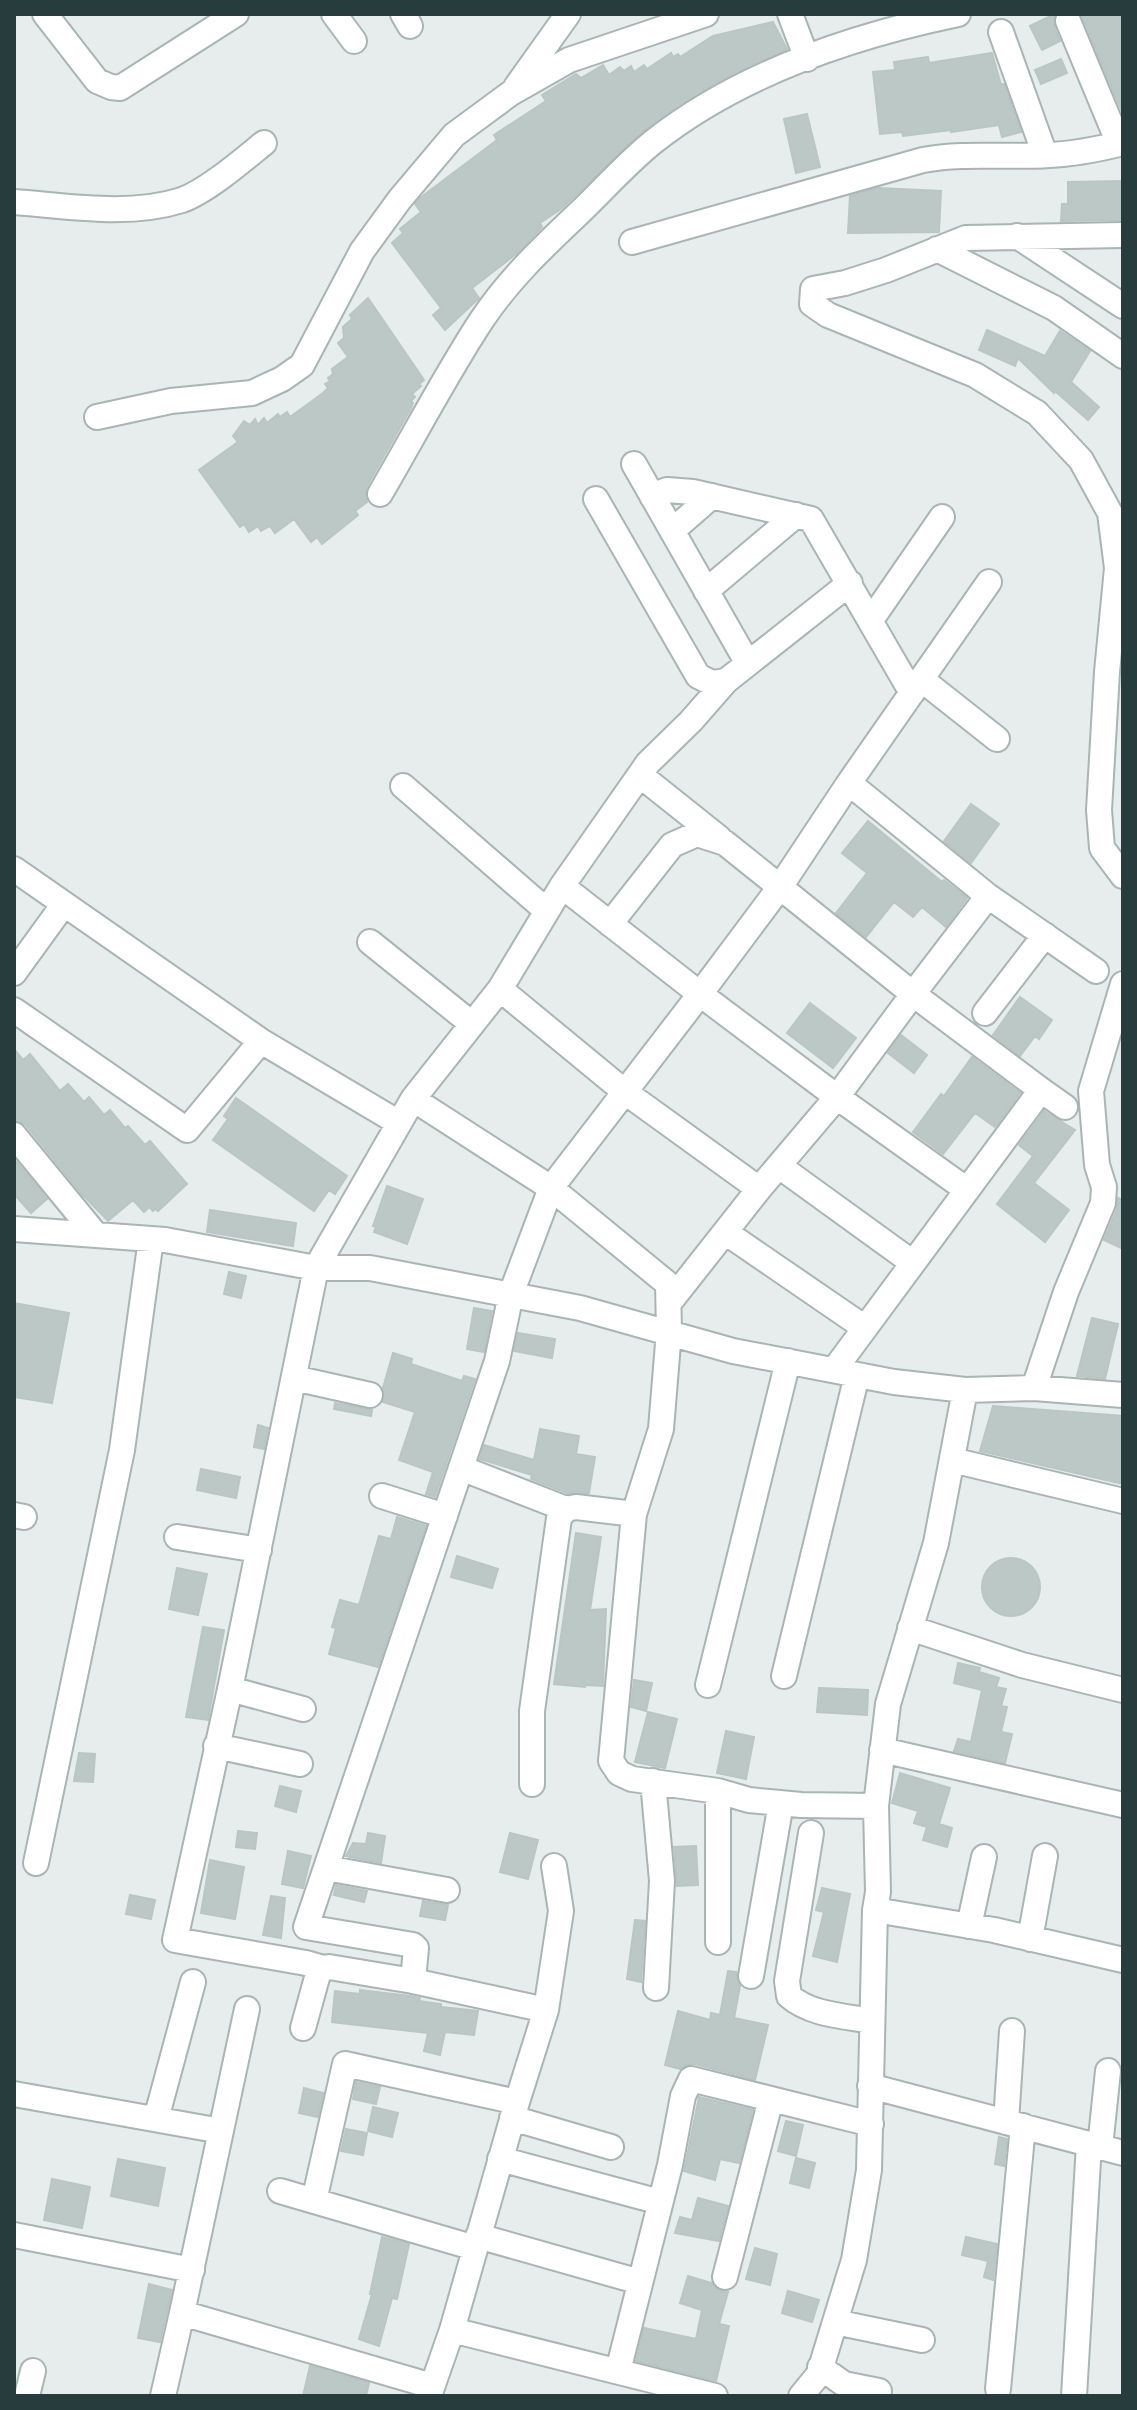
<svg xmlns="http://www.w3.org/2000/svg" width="1137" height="2410" font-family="'Archivo Narrow',sans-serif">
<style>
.building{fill:#bcc8c5;stroke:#b9c6c4;stroke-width:2}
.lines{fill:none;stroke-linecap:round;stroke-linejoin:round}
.minor-casing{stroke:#a9b5b4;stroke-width:28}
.minor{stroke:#fff;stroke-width:24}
</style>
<rect width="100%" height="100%" fill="#e6edec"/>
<path class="building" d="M1055,14L1054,26L1060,41L1042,50L1030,26Z
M1081,14H1123V113L1117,100Z
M773,22L787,49L714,84L643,131L561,209L540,223L542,227L516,254L472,288L479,298L445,330L433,315L441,308L392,243L403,233L400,229L421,212L415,204L420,198L497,140L494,135L546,101L542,95L576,74L581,78L603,65L609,75L620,67L624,71L631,66L634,72L644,65L647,69L671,53L673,57L678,54L680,57L713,36Z
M992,53L1001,85L1004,84L1021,132L1002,137L999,125L951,132V130L903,136L902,132L880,134L873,72L895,70L894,62L928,57L929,63Z
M1061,59L1067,73L1041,84L1035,70Z
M807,114L820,167L796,173L784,119Z
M1123,181V220L1061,221L1062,204H1068V182Z
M878,188L941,191L939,232L848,233L850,196Z
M368,298L424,380L419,384L421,386L412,394L415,397L411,401L413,403L411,408L367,486L365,495L367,502L355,511L358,515L322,544L317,537L311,542L294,519L275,533L270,526L261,531L258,526L249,532L244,524L240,527L199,470L238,442L233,436L244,421L250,425L255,419L258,425L264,418L267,423L278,414L280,417L287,412L290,417L323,393L328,388L325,384L330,381L328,378L333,374L332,369L348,357L338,343L344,338L343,327L352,319L350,315Z
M987,330L1045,356L1060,331L1090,351L1071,382L1099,407L1088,420L1055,391L1054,393L1018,358L1015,366L979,350Z
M971,804L999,824L971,863L944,841Z
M868,821L942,882L944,880L967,898L946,927L922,907L913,917L894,902L866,937L836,913L867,873L842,853Z
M1020,997L1052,1020L1039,1039L1035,1036L1020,1056L993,1035Z
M810,1003L856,1038L833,1068L787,1033Z
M901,1035L927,1055L914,1073L888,1053Z
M14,1049L23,1060L30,1054L60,1091L68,1084L84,1102L89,1097L104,1115L110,1110L125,1128L128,1126L145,1145L150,1141L187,1184L158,1211L156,1209L153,1211L149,1207L144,1212L133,1200L108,1221L81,1193L26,1125L14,1120Z
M972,1057L1020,1093L995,1127L975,1113L943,1154L913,1132L941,1094L944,1096Z
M236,1098L347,1176L335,1194L329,1190L314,1211L213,1140L228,1119L224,1116Z
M1044,1111L1075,1130L1034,1183L1069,1210L1045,1242L997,1204L1033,1156L1019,1145Z
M14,1159L47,1199L31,1213L14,1194Z
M387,1186L423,1199L407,1244L374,1232L376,1227L373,1226Z
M1118,1198L1123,1200V1249L1104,1240L1117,1209Z
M210,1210L296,1223L293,1246L207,1232Z
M229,1272L246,1276L241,1298L224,1294Z
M14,1303L69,1313L52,1403L14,1397Z
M474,1308L492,1311L484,1352L467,1349Z
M1092,1318L1118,1324L1105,1379L1077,1376Z
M518,1333L555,1339L552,1358L514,1351Z
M393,1353L412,1359L411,1364L462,1381L464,1376L475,1379L435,1497L426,1494L433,1472L399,1460L415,1412L383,1402V1388Z
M335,1403L372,1410L371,1416L334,1409Z
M993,1406L1123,1416V1484L980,1451Z
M258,1425L268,1428L264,1449L254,1447Z
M540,1429L579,1436L576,1454L595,1457L589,1493H567L531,1479L532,1475L480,1459L484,1445L534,1460Z
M201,1469L240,1477L236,1498L197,1490Z
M397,1517L426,1526L378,1667L329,1654L336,1628L332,1627L340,1600L359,1605L379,1536L391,1539Z
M576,1533L601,1537L590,1610L606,1609L603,1686L585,1685V1687L554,1684Z
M457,1556L498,1569L492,1588L451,1577Z
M982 1587a29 29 0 1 1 58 0a29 29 0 1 1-58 0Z
M177,1568L207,1574L198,1615L169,1609Z
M203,1627L224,1630L208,1720L186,1717Z
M958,1663L980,1668L979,1672L999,1678L996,1687L1006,1689L1001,1706L1007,1707L1001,1732L1012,1734L1005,1763L954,1751L958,1739L971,1742L982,1690L954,1683Z
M634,1680L652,1683L646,1711L631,1707Z
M819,1688L868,1690L867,1715L817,1712Z
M648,1712L677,1719L665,1768L635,1762Z
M726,1731L754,1737L746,1779L717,1773Z
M79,1753L95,1754L93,1782L74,1781Z
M900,1773L950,1788L939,1824L952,1828L947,1847L923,1840L927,1827L914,1823L918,1811L892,1803Z
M280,1786L301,1791L296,1812L275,1806Z
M238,1831L257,1833L255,1849L236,1847Z
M368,1833L385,1836L381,1863L346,1856L353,1843L366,1844Z
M510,1833L538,1840L528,1879L500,1872Z
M696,1846L698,1885L677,1886L674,1847Z
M288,1851L311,1856L303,1888L282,1884Z
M210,1860L244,1867L235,1919L201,1913Z
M336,1885L367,1891L364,1902L334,1895Z
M822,1888L850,1894L837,1962L813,1956L824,1912L816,1910Z
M130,1895L155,1900L151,1919L126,1914Z
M271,1896L285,1898L281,1938L263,1935Z
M423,1901L448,1905L445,1920L420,1916Z
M635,1920L645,1921L641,1982L627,1979Z
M728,1971L736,1972L740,1986L734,2018L768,2025L755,2080L695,2064L687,2065L680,2069L665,2065L678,2011L710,2020L711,2013L720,2015Z
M360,1990L410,1996L420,1998L419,2001L441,2004V2007L478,2011L474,2035L445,2032L440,2055L424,2051L428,2033L332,2022L335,1991L360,1994Z
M356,2082L380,2087L376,2104L353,2099Z
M304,2088L323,2093L318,2117L299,2113Z
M699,2097L753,2110L739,2163L720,2159L715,2180L684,2171Z
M373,2107L398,2113L392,2137L368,2131Z
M786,2121L803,2125L796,2156L778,2151Z
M346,2129L367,2133L363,2155L341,2151Z
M999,2137L1007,2139L1004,2166L995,2164Z
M796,2158L815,2163L809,2188L790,2183Z
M118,2159L165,2168L158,2206L111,2196Z
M52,2179L90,2187L82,2228L44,2220Z
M698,2198L728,2206L719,2241L675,2233L680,2217L692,2220Z
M382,2237L409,2244L397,2299L392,2298L379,2346L359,2339L372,2294H370Z
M966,2237L997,2244L993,2280L984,2277L988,2261L962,2255Z
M755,2248L777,2254L770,2285L746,2279Z
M688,2276L711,2283L721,2291L728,2292L719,2324L729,2326L716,2381L636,2361L644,2328L696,2339L702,2310L680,2303Z
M149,2284L172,2290L160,2342L138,2338Z
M788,2291L819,2300L812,2322L782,2313Z
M310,2366L369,2383L366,2396H303Z"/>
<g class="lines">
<defs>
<path id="minor" d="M45,14L97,81L111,87L120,88L236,14
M334,14L354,41
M403,14L410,26
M790,14L807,59
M1068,21L1119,144
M1001,32L1045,155
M516,87L568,14
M14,202C68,206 129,217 182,200C207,191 243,160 264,143
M1123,235L966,238L886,270L845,283L813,289L812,304L828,315L975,375L1037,413L1081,460L1110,513L1117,568L1107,672L1099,810L1102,848L1123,876
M1017,236L1123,306
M632,242L923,160C965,152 1006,158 1049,155C1074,154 1099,149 1123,143
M937,249L1054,308L1123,356
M97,417L171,401L252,393L282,379L302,365L362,251L400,199L454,135L511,93L569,60L706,14
M634,464L747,662
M380,494C414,436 445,376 481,321C508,280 544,246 579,213C603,190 627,163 653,142C739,74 852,36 958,14
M652,496L667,490L693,492L811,519L912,693
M596,499L698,676L712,683L726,681L850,583
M672,531L712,496
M706,591L796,515
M871,620L942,517
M921,679L997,739
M640,775L719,838
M849,783L989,582
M403,786L547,911
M14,869L261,1041L399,1123
M562,886L648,763L691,721L726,681
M780,887L913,994L837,1097L700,994Z
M988,896L1096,971
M610,924L672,845L697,834L725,843L780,887L849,783L988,896L913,994L1041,1090L834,1370
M370,942L472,1024
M14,973L64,904
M500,989L625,1092L759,1189
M14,1010L187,1130L261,1041
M985,1013L1045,935
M1041,1090L1065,1107
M14,1135L96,1235
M779,1166L913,1263
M14,1229L165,1240L316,1268H370L580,1308L733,1351L894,1382L965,1390
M725,1232L865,1328
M669,1303L759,1189L837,1097L967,1190
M294,1378L370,1395
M1034,1388L1066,1292L1103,1203L1104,1187L1097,1165L1091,1091L1123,984
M952,1460L1123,1501
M461,1468L566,1509
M382,1496L445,1516
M14,1515L24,1517
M177,1537L259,1550
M910,1628L1022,1665L1123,1690
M784,1676L857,1375
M708,1685L788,1361
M230,1689L303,1709
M216,1746L300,1764
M882,1750L1123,1805
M653,1781L662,1881L656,1988
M532,1784V1711L559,1518L566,1509L576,1507L634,1514
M718,1791V1942
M811,1833L787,1981L789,1996C811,2015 844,2016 872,2021
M36,1863L122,1450L151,1239
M326,1868L447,1890
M875,1910L994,1930L1123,1960
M969,1926L984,1857
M1030,1939L1045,1856
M323,1968L306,1963L175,1940L230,1689L316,1268L413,1099L551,1188L668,1284L669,1331L661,1429L634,1514L611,1761L619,1773L632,1779L718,1791L749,1800L801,1805L876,1806
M751,1976L781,1803
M413,1981L416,1948L413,1945L306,1927L497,1361L511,1294L551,1188L700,994L562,886L500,989L413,1099
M303,2028L318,1974L323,1968L329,1967L413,1981L546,2010
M870,2086L1123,2153
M14,2094L221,2131
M512,2118L611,2147
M156,2119L193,1982
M1006,2122L1012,2031
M1100,2147L1108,2071
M500,2159L660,2202
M280,2191L475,2248
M314,2201L345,2064L517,2102
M14,2235L192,2270
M478,2236L640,2282
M725,2277L771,2099
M182,2313L247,2009
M835,2322L922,2340
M452,2330L517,2102L546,2010L561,1911L554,1866
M820,2367L844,2384L879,2391
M618,2371L670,2165L683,2096L691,2079L871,2124
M998,2389L1023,2126
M27,2396L33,2371
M163,2396L182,2313L432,2386
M429,2396L452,2330L715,2396
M801,2396L819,2374L854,2260L869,2170L875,1910L878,1892L876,1806L888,1704L936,1543L965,1390L1034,1388L1123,1395
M1074,2396L1089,2144"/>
</defs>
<use href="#minor" class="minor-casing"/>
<use href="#minor" class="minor"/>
</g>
<rect width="1137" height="2410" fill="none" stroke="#273d3d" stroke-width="32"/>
</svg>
